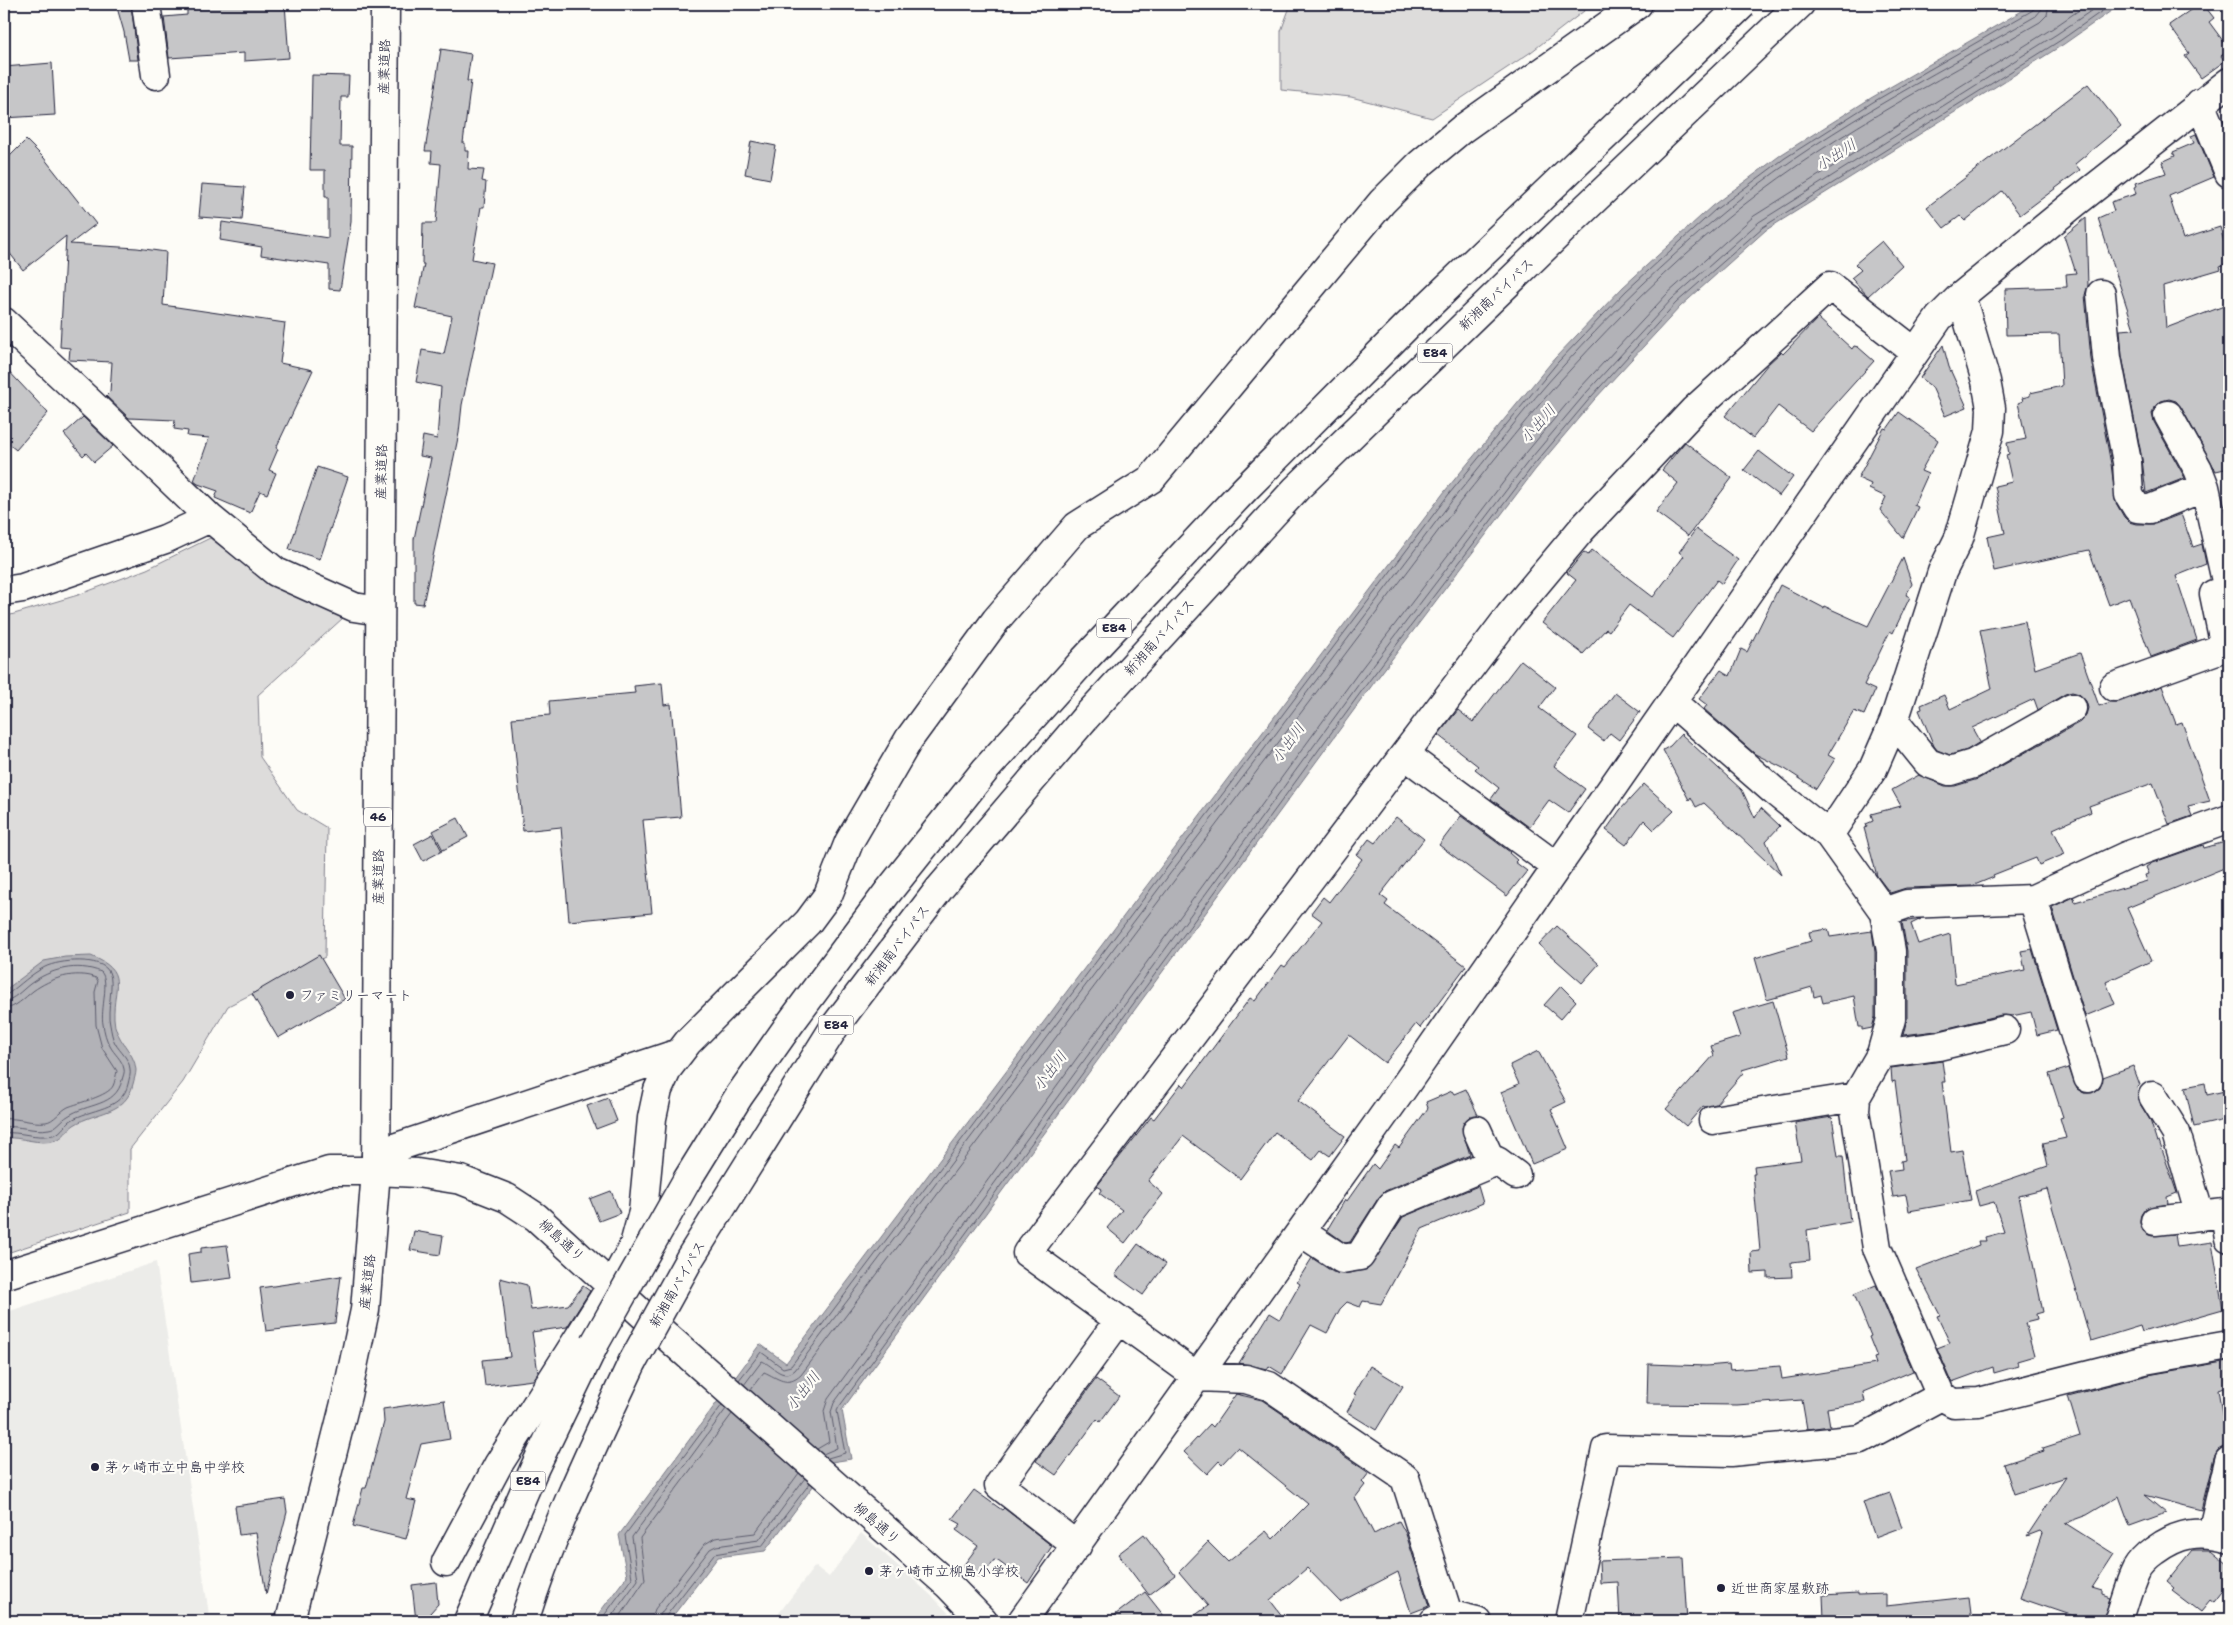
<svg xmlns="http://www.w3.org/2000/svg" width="2233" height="1625" font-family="'Shantell Sans','Klee One',sans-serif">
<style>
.built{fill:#ecece9}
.green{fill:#dddcdb;stroke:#807f8b}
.water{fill:#b2b2b7;stroke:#787885}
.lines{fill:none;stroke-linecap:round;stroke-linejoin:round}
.shore{stroke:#5c5c6d;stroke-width:1}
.building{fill:#c6c6c8;stroke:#22223b}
.minor-casing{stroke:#22223b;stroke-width:31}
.major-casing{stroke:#22223b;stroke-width:31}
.highway-casing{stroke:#22223b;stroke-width:31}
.minor{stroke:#fdfcf7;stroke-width:28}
.major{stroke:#fdfcf7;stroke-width:28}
.highway{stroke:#fdfcf7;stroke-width:28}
.highway-bridge-casing{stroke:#22223b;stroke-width:31;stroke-linecap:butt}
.highway-bridge{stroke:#fdfcf7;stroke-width:28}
.poi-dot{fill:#22223b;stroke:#fdfcf7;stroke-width:2}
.labels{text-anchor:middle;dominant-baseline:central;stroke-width:4.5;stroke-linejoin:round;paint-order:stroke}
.shield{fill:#fdfcf7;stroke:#646373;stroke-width:1}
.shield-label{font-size:12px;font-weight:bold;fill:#22223b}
.street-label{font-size:14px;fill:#22223b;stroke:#fdfcf7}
.poi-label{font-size:14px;fill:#22223b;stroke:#fdfcf7;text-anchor:start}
.water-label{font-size:15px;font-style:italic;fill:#545466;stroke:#fdfcf7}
</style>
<rect width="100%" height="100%" fill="#fdfcf7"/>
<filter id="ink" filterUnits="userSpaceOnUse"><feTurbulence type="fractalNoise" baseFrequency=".02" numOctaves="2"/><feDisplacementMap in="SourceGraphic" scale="10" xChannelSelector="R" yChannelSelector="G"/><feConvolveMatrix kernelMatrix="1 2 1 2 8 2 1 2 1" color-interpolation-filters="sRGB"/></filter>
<g filter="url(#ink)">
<path class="built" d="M156,1262L210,1621H4V1313Z
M861,1533L934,1598L956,1621H773L815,1566L829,1577Z"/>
<path class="green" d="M1291,4H1593L1531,52L1432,118L1351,97L1281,90V31Z
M210,538L266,581L343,618L258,695L260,757L297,810L327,828L325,957L228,1006L183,1082L130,1149V1212L4,1254V617L78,595L147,569Z"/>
<path class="water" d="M2034,4H2121L2064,44L1766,230L1680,307L1594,400L1535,470L1373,684L842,1410L851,1459L831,1462L765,1551L718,1557L669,1621H593L627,1576L619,1535L760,1344L786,1363L1445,491L1555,358L1623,287L1712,206L1782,154L1871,98Z
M91,956C129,971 113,986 114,1018C114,1040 135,1051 136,1070C136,1074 134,1080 133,1084C126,1115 96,1111 74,1125C68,1129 63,1138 56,1140C39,1146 21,1136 4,1138V991L44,961L65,957Z"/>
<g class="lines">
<path class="shore" d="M4,995L8,994C20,985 31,974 45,967C59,960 101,956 109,972C115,983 106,1010 110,1025C111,1030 112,1038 115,1043C120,1052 129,1058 130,1069C131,1074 129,1079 128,1084C122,1111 90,1108 70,1121C64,1126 60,1134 53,1135C36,1139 20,1131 4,1133
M4,1001C14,1000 22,990 30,984C50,969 77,962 101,972C110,981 100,1010 103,1024C104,1031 106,1040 110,1046C114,1054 122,1059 124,1069C125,1072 123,1076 122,1080C116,1107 87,1103 68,1116C61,1120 57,1128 49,1129C34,1132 19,1125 4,1127
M4,1009C16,1008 24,998 33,991C51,978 75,970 96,978L98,981L95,992L96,1025L102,1048L117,1071C116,1075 115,1082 113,1086C108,1096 78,1103 68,1107C60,1111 54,1121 46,1122C32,1124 18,1117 4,1119
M739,1380L761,1352L783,1368L791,1366L1449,494L1558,362L1626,291L1715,210L1785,158L1873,102L2033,10L2035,4
M744,1385L762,1361C774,1366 782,1381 795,1370L1454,498C1491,454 1525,407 1564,365C1612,312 1664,262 1719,216C1814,135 1929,78 2036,16L2041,10L2042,4
M750,1390L764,1372C778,1378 787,1388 801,1375L1460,502C1496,458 1531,412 1570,370C1618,317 1669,267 1724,221C1819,141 1933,84 2040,22L2047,15L2049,4
M817,1449L829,1442L824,1411L828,1399L1358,673L1521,459L1580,388L1667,294L1754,216L2053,28L2088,4
M823,1454L837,1448L831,1412L834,1403L1364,677L1527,463L1586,393L1672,299L1759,222L2057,34L2101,4
M828,1458L845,1453L837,1411L839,1407L1369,681L1532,467L1591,397L1676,303L1763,227L2061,40L2112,4
M600,1621L632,1578L625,1535L722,1405
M608,1621L638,1580L632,1537L726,1409
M617,1621L645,1580L640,1538L732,1414
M651,1621L655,1609L705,1544L715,1538L755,1533L799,1473
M659,1621L661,1613L710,1549L716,1546L759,1540L805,1478
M665,1621L666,1616L714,1554L762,1546L810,1483"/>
</g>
<path class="building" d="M116,4H131L138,60H129L124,32Z
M187,4H285L289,58L244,61V53L169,58L164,17L187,15Z
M2199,4H2203L2214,18L2209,22L2229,49L2221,56L2225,61L2201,78L2185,56L2189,53L2169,25Z
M441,49L471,54L467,81H471L463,143H465V151H469L468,169L484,170L482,181L486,182L484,207H481L472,259L492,263L462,405L459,433L423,604L414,603V539L431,458L420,456L423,436L437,439L441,387L416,382L422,350L444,354L452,316L415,308L424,264H422L423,223H436L441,164L431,163L432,151H425Z
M52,63L55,115L4,118V67Z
M312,75L349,76L348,97H341L340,146H352L351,222L340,290L329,289V265L261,255L262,247L220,240L222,222L328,238V197H325V170H310Z
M2088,84L2121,126L2075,164L2080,170L2020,215L2002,191L1965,221L1960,216L1944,228L1927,207Z
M2196,134L2214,177L2169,196L2183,239L2220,227L2224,242L2229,241V263L2220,266L2221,269L2163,286L2166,328L2224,306L2229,319V468L2216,471L2181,407L2176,401L2169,399L2161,401L2154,407L2152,414L2154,422L2185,478L2146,493L2142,459L2122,356L2120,330L2134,329L2098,218L2114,211L2111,202L2136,194L2134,187L2137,186L2136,183L2166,173L2162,162L2175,156L2173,152L2194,143L2191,136Z
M26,140L44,158L96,224L70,244L137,248L166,252L163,305L285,323L280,363L313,370L276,448L278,449L269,470L276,473L267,494L260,491L250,513L215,498L218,491L198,484L194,481L209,438L187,436L188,431L174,429L175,420L129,418L106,396L110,392L112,362L69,360L70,348L60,347L66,236L23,270L4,246V162Z
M751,141L776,146L770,179L745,174Z
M202,184L245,187L242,220L199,217Z
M2086,218L2088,286L2085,295L2091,359L2111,464L2116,503L2124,517L2129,522L2136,524H2155L2181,514L2193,547L2202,544L2206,564L2176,576L2197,640L2151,657L2129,597L2109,605L2089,550L1994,571L1987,537L2005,533L1995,486L2012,482L2006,455L2009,454L2007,443L2026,439L2018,403L2023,401L2022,398L2030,396V393L2062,386L2059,334L2006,335L2005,289L2067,287L2066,274L2076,273L2064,236Z
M1882,241L1902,265L1868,296L1851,278L1861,270L1855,264Z
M1818,318L1852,349L1854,346L1858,347L1874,361L1811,431L1778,406L1753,438L1725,416L1768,364L1781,352L1783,354Z
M1943,345L1949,367L1967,407L1945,416L1932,387L1920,378Z
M4,366L48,413L16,450L4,440Z
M1899,412L1938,440L1921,471L1928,474L1914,505L1918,507L1903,538L1880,510L1886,497L1869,489L1871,484L1858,478L1884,428L1887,429Z
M83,417L113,446L94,462L86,453L83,456L64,434Z
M1685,442L1732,478L1688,536L1656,512L1678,483L1662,470Z
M1759,451L1793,477L1779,496L1744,470Z
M317,467L348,477L320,559L289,549Z
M1696,529L1738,560L1722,584L1717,580L1673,638L1629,605L1609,631L1606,629L1583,654L1542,623L1576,580L1567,573L1584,552L1588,555L1592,550L1653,597L1684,556L1679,552Z
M1903,558L1912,584L1906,595L1910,597L1893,633L1890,631L1864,685L1875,690L1864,715L1854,711L1828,755L1835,759L1816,789L1785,769L1755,754L1704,709L1707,705L1699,699L1721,670L1730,676L1741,649L1747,652L1780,585L1824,608V606L1868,626Z
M2025,621L2035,669L2080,653L2099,706L2110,702H2119L2162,686L2176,724L2182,722L2210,801L2188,806L2192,816L2169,824L2153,783L2089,806L2091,812L2053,829L2065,854L2039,865L2036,858L1993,875L1994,877L1972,886L1906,888L1890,893L1877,876L1864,828L1867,827L1866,824L1873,821L1871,814L1901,806L1892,790L1919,775L1945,786H1955L1978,779L2080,722L2086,715L2088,708L2086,701L2079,694L2072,692L2065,694L2038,710L2034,699L1972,728L1980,742L1967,750L1950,755L1937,750L1934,746L1919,710L1922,709L1921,705L1944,695L1950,709L1992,689L1980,630Z
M1521,660L1555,687L1539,708L1577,736L1554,766L1585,789L1568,813L1549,800L1529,827L1491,799L1499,788L1475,769L1478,766L1438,735L1458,710L1473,722Z
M662,683L664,705L671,704L681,817L643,820L652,913L569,921L561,827L523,831L512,718L550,715L549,701L635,693L634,686Z
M1615,693L1640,712L1619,740L1610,733L1604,741L1588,729Z
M1681,734L1742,790L1755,818L1761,808L1780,826L1766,841L1781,875L1704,803L1696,807L1691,797L1689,800L1663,750L1670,746Z
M1644,784L1674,811L1654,830L1644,820L1626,845L1606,830L1620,810Z
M1461,816L1510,852L1509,853L1517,860L1515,862L1527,871L1507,896L1439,845Z
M1396,817L1424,839L1380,895L1388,901L1385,905L1466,966L1420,1028L1416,1024L1385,1063L1349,1035L1298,1101L1345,1136L1330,1156L1321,1150L1313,1160L1275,1132L1240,1179L1183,1136L1148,1181L1163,1194L1125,1243L1107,1228L1122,1210L1099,1193L1102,1189L1097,1186L1151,1117L1154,1119L1181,1084L1184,1087L1250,998L1255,1001L1282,965L1285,967L1322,921L1311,913L1323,897L1329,902L1362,859L1357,855L1369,839L1375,843Z
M458,818L468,837L443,850L433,831Z
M433,834L442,851L423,861L414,844Z
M2225,842L2229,866L2127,908L2151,961L2106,982L2115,1004L2085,1016L2052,907L2074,897L2075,902L2147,881L2145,875L2149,874L2146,867L2152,863L2203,845L2204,848Z
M1921,919L1911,924L1918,944L1950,934L1955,984L2025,970L2021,951L2032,949L2057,1030L2037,1035L2031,1012L2012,1016L2001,1015L1936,1031L1903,1035L1907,1019V951L1902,922Z
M1557,926L1599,964L1582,983L1539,945Z
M1828,929L1830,937L1872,931L1875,952V1017L1872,1028L1862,1030V1027H1859L1854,996L1823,1003L1821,995L1814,997L1812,987L1767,1000L1755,958L1811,941L1809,932Z
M319,955L345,999L278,1038L252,994Z
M1561,986L1576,1001L1560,1019L1544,1005Z
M1773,1001L1789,1056L1742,1070L1743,1073L1716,1104L1705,1107L1703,1106L1686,1126L1666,1109L1714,1055L1711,1046L1740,1037L1732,1013Z
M1538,1051L1566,1102L1551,1109L1568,1149L1532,1164L1501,1092L1519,1084L1510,1065Z
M1942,1061L1945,1082H1942L1951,1152L1962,1150L1971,1200L1909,1211L1906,1195L1893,1197L1888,1171L1902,1169L1901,1161L1905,1160L1895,1081L1892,1082L1891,1068Z
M2133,1066L2140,1085L2137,1086L2140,1104L2150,1120L2157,1142L2159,1141L2177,1193L2167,1197L2168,1204L2145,1209L2141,1215L2140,1223L2143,1231L2149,1235L2175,1234L2177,1247L2212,1242L2223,1309L2142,1332L2140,1326L2091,1341L2047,1189L2019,1196L2043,1312L2036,1314L2037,1320L2025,1323L2034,1356L2017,1361L2018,1366L1994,1373L1993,1367L1952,1382L1937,1348L1950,1343L1937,1316L1940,1315L1916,1269L1979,1245L1978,1241H1986L1985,1237L2004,1232L1994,1202L1979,1206L1975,1191L2048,1166L2043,1143L2066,1138L2060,1118L2063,1117L2049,1074L2069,1068L2077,1089L2084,1093H2092L2100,1088L2103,1077Z
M2205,1083L2207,1095L2229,1090V1119L2194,1127L2185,1087Z
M1466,1089L1478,1115L1470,1116L1465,1121L1462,1128L1470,1155L1385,1191L1379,1197L1350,1242L1345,1243L1327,1230L1345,1200L1347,1201L1373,1164L1378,1169L1395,1145L1399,1148L1428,1108L1426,1102L1452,1091L1454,1094Z
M608,1098L617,1121L596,1129L587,1106Z
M1832,1117L1838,1156H1843L1850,1222L1807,1230L1810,1260L1791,1262L1792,1277L1768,1278V1272L1752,1273L1751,1252L1760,1251L1753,1174H1755L1754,1166L1801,1160L1795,1123Z
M1478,1186L1483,1203L1422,1229L1381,1304L1363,1301L1360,1307L1347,1302L1340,1309L1327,1333L1311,1325L1282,1374L1269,1366L1267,1369L1239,1363L1270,1313L1280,1319L1300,1284L1297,1282L1312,1258L1333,1272L1344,1274L1368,1269L1403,1217Z
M611,1191L620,1213L599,1221L590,1199Z
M414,1231L443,1236L440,1255L410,1250Z
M1138,1244L1166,1264L1143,1295L1115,1275Z
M227,1245L232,1278L191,1283L188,1254L201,1252V1248Z
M341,1276L335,1323L266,1331L260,1288Z
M500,1278L527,1285L531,1310L568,1305L583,1286L590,1291L567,1327L532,1332L538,1373L533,1380L485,1386L482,1360L510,1357Z
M1876,1285L1913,1371L1863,1392L1865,1402L1827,1408L1830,1426L1807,1429L1802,1400L1737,1405L1647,1404L1648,1364L1706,1366L1729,1364L1730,1370L1780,1366L1782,1379L1876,1364L1874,1358L1877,1357L1869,1337L1871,1336L1854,1294Z
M2229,1361V1385L2218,1389L2225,1433L2229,1434V1446L2218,1450L2214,1457L2201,1510L2144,1495L2166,1513L2130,1526L2119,1496L2087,1515L2065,1523L2114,1554L2092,1588L2102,1591V1594L2110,1597L2103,1621H2087L2020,1598L2042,1533L2040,1531L2027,1536L2066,1477L2014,1494L2004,1464L2044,1451L2043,1448L2080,1436L2068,1396L2148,1375Z
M1370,1366L1403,1386L1376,1430L1347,1412L1356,1395L1354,1394Z
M1096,1379L1119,1396L1100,1422L1097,1419L1056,1475L1036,1461Z
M1236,1394L1262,1400L1369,1473L1362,1482L1365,1485L1355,1498L1374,1534L1399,1521L1406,1534L1429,1606L1411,1613L1398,1572L1340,1602L1307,1568L1270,1600L1286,1621H1187L1208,1606L1179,1572L1208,1542L1228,1562L1266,1531L1273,1539L1308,1504L1238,1447L1222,1464L1219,1461L1207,1474L1184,1452L1210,1424L1213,1427Z
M444,1400L450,1439L421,1444L406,1499L416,1501L406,1539L353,1526L363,1488H366L384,1422L383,1409Z
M974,1490L1002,1510L1004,1508L1052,1546L1028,1583L998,1561L994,1560L981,1579L963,1566L978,1546L956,1530L961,1524L952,1519Z
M1890,1493L1902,1527L1875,1537L1863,1502Z
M285,1499L287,1512L266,1594L256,1533L239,1535L235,1506Z
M1144,1534L1175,1575L1149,1595L1118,1554Z
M2193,1550H2211L2229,1565V1585L2214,1604L2210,1601L2201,1612L2172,1590L2174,1588L2167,1582Z
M1683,1558L1687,1621H1620L1618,1582L1600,1583L1599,1561Z
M436,1582L438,1604L423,1621H416L412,1585Z
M1145,1592L1168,1621H1107Z
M1858,1593V1595L1886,1594V1606L1969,1597L1972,1621H1848L1847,1618L1824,1619L1823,1595Z"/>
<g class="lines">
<defs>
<path id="minor" d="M146,4L156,75
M2200,103L2229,173
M2101,294L2107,358L2127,462L2129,495L2137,508L2150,509L2205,487
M1961,296L1986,381L1991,408L1990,431L1959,538L1942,572L1894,721L1873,769L1829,835L1884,912L1891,951V1019L1881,1054L1856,1097L1855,1111L1877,1248L1941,1396L1954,1403L1979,1402L2145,1360L2229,1345
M4,322L97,409L210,518
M2168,415L2198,469L2205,487L2228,590H2229
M4,591L23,588L165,539L210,518L276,572L354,607L379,611
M2114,687L2225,647L2214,594L2228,590
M1672,702L1774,791L1829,835
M1894,721L1928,763L1950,771L1973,764L2072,708
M1405,755L1557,867
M2033,899L2088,1078
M1884,912L1907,904L2033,899L2126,856L2229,819
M1881,1054L1939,1046L2005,1030
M2153,1096L2176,1133L2200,1216
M1713,1120L1856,1097
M1477,1130L1492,1163L1497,1161L1516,1175
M376,1154L679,1053
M2155,1221L2225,1213L2229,1238
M1301,1232L1342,1259L1360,1256L1392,1205L1492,1163
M4,1275L329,1171H376L417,1173L461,1180L507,1198L536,1217L653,1324L948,1585L983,1621
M1119,1320L1198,1377L1246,1379L1269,1386L1405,1478L1448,1614
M2212,1533L2229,1461
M1077,1546L999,1485L1119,1320L1027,1253L1510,615L1581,530L1694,410L1830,286L1915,352
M446,1562L498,1465L612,1285L634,1245L643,1212L652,1118L658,1090L668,1068L688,1042L808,922L828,895L849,842L909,739L996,620L1077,526L1151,479L1382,202L1420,164L1462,129L1638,4
M1022,1621L1399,1094L1939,318L1961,296L2075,203L2229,82
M1434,1621L1448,1614L1477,1621
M1569,1621L1606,1449L1731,1452L1861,1439L1941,1396
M2118,1621C2124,1605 2128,1586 2136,1570C2140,1563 2147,1556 2154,1551C2178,1533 2200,1529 2229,1538"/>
<path id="major" d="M290,1621L347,1395L365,1310L376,1171L385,4"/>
<path id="highway" d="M1085,718L1296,489L1573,220L1800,4
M468,1621L535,1467L595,1343
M524,1621C552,1532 592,1448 632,1363"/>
</defs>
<use href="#minor" class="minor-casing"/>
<use href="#major" class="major-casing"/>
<use href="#highway" class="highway-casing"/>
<use href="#minor" class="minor"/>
<use href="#major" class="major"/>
<use href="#highway" class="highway"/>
<defs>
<path id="highway-bridge" d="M595,1343L687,1180L739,1096L789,1025L887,893L986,769L1084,660L1245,489L1407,326L1743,4
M632,1363L690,1258L835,1026L940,888L1085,718"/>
</defs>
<use href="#highway-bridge" class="highway-bridge-casing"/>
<use href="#highway-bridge" class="highway-bridge"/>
</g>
</g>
<g class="poi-dot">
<circle cx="290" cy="995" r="5"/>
<circle cx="95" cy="1467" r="5"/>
<circle cx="869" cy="1571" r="5"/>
<circle cx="1721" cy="1588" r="5"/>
</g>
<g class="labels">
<g class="shield">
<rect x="1417.5" y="343.5" width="35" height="19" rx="4"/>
<rect x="1096.5" y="618.5" width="35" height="19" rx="4"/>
<rect x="364" y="807.5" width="28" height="19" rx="4"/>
<rect x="818.5" y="1015.5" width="35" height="19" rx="4"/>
<rect x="510.5" y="1471.5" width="35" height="19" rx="4"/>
</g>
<g class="shield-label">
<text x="1435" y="353">E84</text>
<text x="1114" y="628">E84</text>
<text x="378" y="817">46</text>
<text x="836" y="1025">E84</text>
<text x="528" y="1481">E84</text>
</g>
<g class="street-label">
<text transform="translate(384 67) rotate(-89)">産業道路</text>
<text transform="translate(1496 294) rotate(-44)">新湘南バイパス</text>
<text transform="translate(381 472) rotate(-89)">産業道路</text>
<text transform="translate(1159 637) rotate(-48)">新湘南バイパス</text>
<text transform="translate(378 877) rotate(-90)">産業道路</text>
<text transform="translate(897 945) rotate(-53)">新湘南バイパス</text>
<text transform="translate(562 1240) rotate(42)">柳島通り</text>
<text transform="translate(367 1282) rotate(-84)">産業道路</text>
<text transform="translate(677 1284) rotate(-60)">新湘南バイパス</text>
<text transform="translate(877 1523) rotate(41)">柳島通り</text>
</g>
<g class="poi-label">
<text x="300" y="995">ファミリーマート</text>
<text x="105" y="1467">茅ヶ崎市立中島中学校</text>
<text x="879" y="1571">茅ヶ崎市立柳島小学校</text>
<text x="1731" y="1588">近世商家屋敷跡</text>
</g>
<g class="water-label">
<text transform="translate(1836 155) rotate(-33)">小出川</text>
<text transform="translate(1538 424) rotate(-49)">小出川</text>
<text transform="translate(1288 743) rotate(-54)">小出川</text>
<text transform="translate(1050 1071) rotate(-53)">小出川</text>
<text transform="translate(803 1391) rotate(-52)">小出川</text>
</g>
</g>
<rect width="2233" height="1625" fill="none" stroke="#fdfcf7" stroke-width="20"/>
<rect x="10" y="10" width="2213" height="1605" fill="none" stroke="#22223b" stroke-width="2" filter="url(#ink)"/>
</svg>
